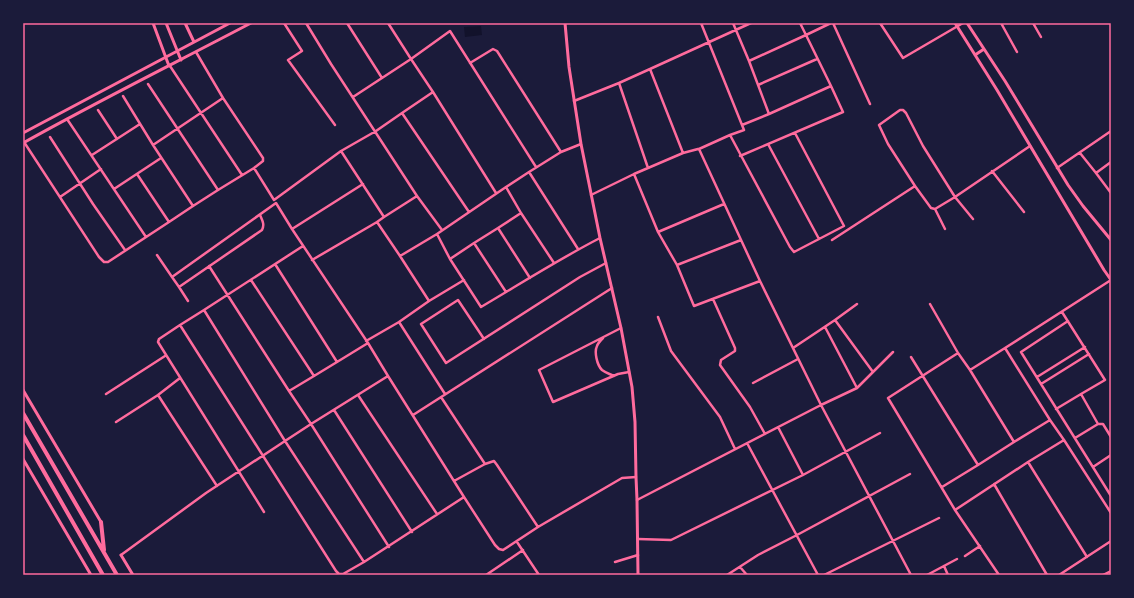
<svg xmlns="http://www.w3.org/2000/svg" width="1134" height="598" font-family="'DM Sans',sans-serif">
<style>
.water{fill:#12122b}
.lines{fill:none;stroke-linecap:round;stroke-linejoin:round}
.minor{stroke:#ff6b9d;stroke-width:2.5}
.tertiary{stroke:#ff6b9d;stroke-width:3}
.trunk{stroke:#ff6b9d;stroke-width:4}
.neatline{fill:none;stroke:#ff6b9d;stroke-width:1.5}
</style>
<rect width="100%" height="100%" fill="#1b1b3a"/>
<path class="water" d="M481,26L482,35L465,37L464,27Z"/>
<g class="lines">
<path class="minor" d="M284,23L302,51L288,60L335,125
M306,23L331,64L417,196L442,230
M347,23L382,78
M388,23L411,59L450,31L536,167
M701,23L742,125L769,114
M733,23L749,61L769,114L831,86L843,112L740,156
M833,23L870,104
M880,23L903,58L963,23
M1001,23L1017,52
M1033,23L1041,37
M749,61L806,35L800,23
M470,63L493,49L497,51L561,152L529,172
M170,66L242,175
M148,84L218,190L254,168L263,161V158L223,98L196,52
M758,85L817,59
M831,86L806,35L831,23
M433,92L402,113L469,212
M123,96L153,145L193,206L218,190
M353,97L411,59L433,92L496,193
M574,101L619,83
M98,110L117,139
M67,119L146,237
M795,133L844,226L794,252L790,247L730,135L699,149L760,281L821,405L911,575
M730,135L744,130L742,125
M50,137L93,204L125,250
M24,142L99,257L104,262H108L169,222
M768,144L819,239
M153,145L223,98
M341,151L376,131L402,113
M561,152L581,144
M683,153L698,149
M1080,153L1096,173
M92,155L140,124
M1111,162L1096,173L1111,193
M254,168L274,200L341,151L384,217L377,222L400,256L437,234
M648,168L619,83L650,69
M1057,168L1111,131
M992,171L1024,212
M137,174L169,222L193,206
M634,174L658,232L677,265L694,306L760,281
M915,186L888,144L879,125L900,110H903L906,113L923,146L955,197L973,219
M506,187L529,172L578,249
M114,189L161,158
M591,195L634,174L683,153L650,69L751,23
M60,197L101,169
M935,209L955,197L1030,146
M260,215C262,220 265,224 262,230L179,287L172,277L276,203L292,229L368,343
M384,217L417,196
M498,228L521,213L554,263
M292,229L363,184
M658,232L724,204
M832,240L915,186L931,208L935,209L945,229
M474,243L498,228L530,278
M303,246L204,310L285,441L311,424L388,376L464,497
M157,255L172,277
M400,256L429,301
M450,259L437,234L506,187L521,213
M312,260L377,222
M275,264L337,362L368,343L388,376
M677,265L741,240
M209,266L289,391
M251,280L314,376L289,391L311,424L389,547
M179,287L188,301
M506,292L474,243L450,259L481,307C520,284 559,259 600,238
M713,299L735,348V351L721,360L720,365L750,407L765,434
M930,304L958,353
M204,310L180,325L159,339L158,342L264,512
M1062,312L1105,380L1081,394L1098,424H1103L1111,437
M658,317L671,351L720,417L735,449
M835,320L873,372
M1068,321L1021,352L1111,496
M180,325L336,571L339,574H343L364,562
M825,327L857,388
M621,328L539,370L553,402L618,374L629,372
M603,338C601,340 598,343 597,346C594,352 597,365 602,370C606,373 610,374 614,376
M484,339L458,300L421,324L446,363L580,277L606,263
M366,341L399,322
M793,348L835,320L857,304
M1005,348L1111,280
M911,357L978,465L1014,442
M970,370L1005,348L1050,420L1014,442L970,370L958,353L888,398L955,510L1028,462L1087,557
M314,376L337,362
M1037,377L1085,347
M180,378L158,395L217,486
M753,383L798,359
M1041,384L1089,354
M106,394L165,356
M445,394L399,322L429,301L464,280
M358,395L437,514
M441,397L485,464
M1056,409L1081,394
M334,410L412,532
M413,415L612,288
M1050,420L1064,440
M116,422L158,395
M778,427L803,475
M1075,438L1098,424
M747,443L818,575
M1028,462L1064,440L1111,513
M1093,467L1111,455
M454,481L485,464L494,461L497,465L538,527
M994,484L1047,575
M942,487L978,465
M637,500L821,405L857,388L893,352
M955,510L999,575
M638,539L671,540L803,475L880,433
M517,542L539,575
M121,555L206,493L285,441L364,562L464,497L495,545L499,549L503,550L538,527L622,478L636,477
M965,556L980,546
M615,562L638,555
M944,566L948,575
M740,567L747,575
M486,575L523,550
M727,575L758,555L797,535L910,474
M824,575L939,518
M927,575L957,559
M1059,575L1111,541
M1103,575L1111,571"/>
<path class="tertiary" d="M153,23L169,66
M166,23L181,60
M185,23L194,42
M565,23L569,67L581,144L600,238L621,328L632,387L635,422L636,477L637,500L638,575
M955,23L997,90L1104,270L1111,280
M967,23L1005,81L1068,185L1083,206L1111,240
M975,55L984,49
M23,133L230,23
M23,143C98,101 175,63 251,23
M23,390L101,522
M23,459L91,575
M121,555L133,575"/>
<path class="trunk" d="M23,413L117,575
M23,435L103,575
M101,522L104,550"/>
</g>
<rect width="1134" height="598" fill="none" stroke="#1b1b3a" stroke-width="48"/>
<rect x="24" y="24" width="1086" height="550" class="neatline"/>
</svg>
